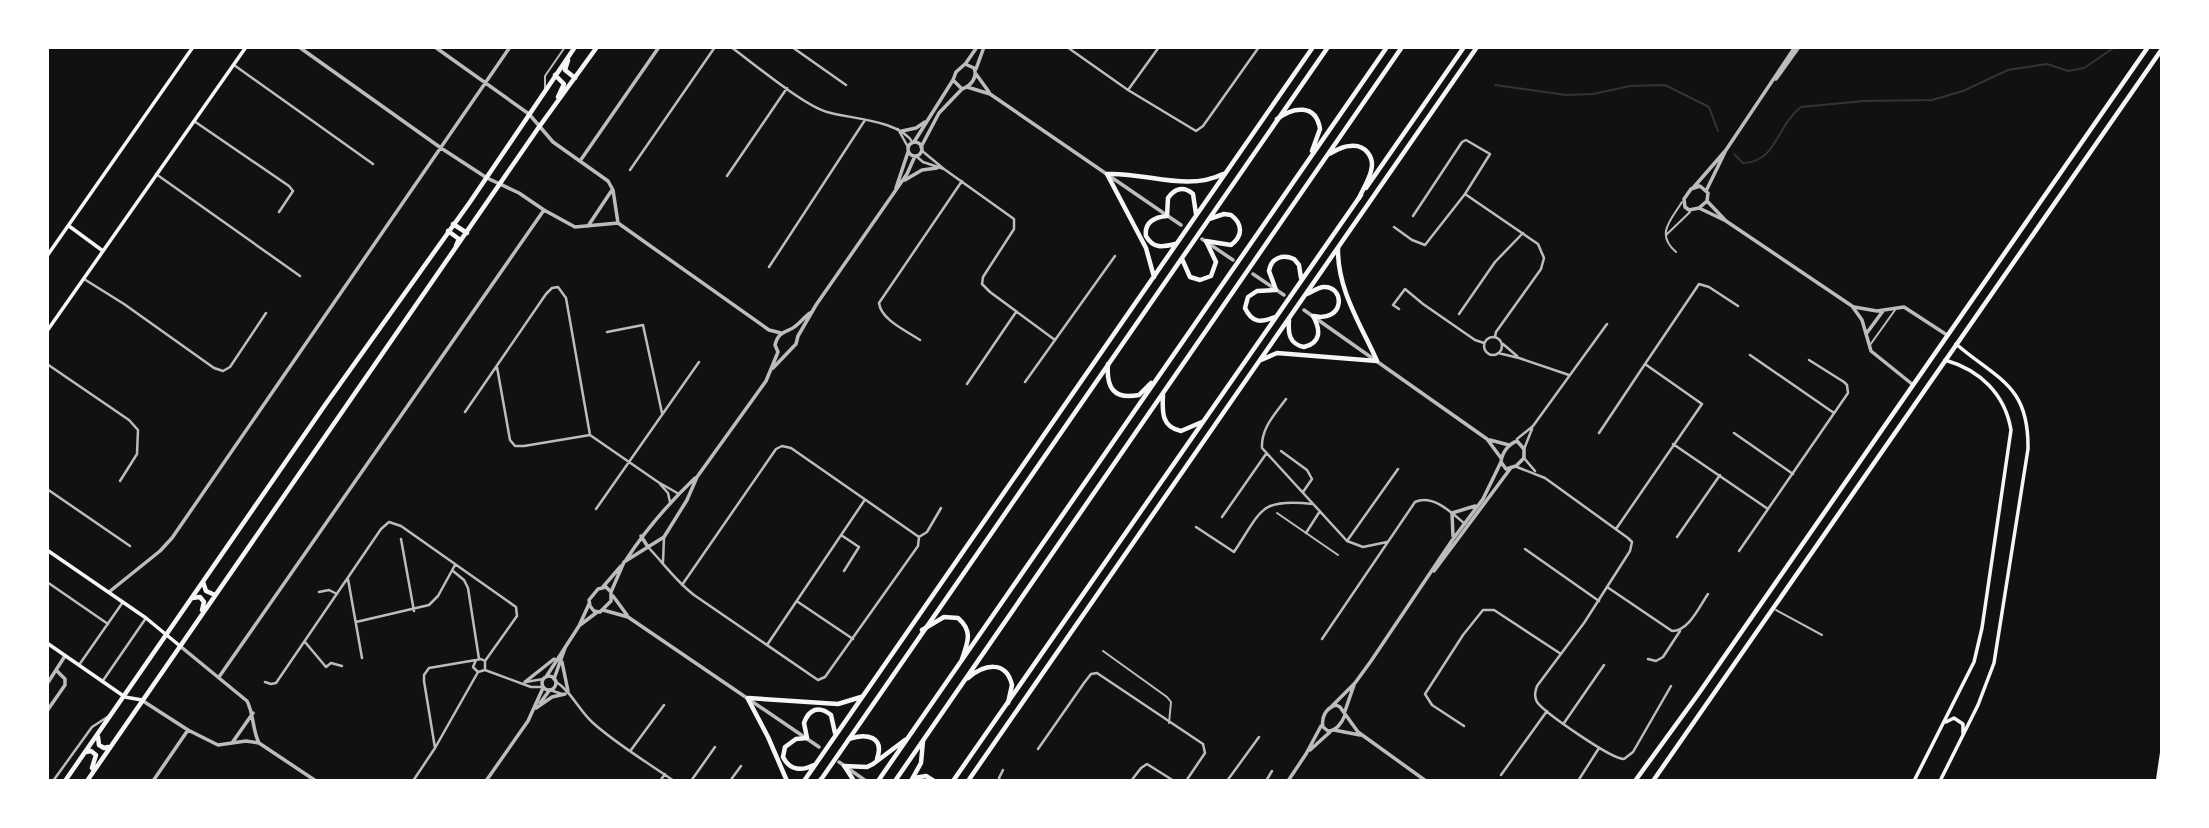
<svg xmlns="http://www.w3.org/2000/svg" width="2209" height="828" font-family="'Titillium Web',sans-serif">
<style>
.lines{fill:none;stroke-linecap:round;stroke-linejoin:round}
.stream{stroke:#333;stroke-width:2}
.service{stroke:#bcbcbc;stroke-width:2}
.minor{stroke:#bcbcbc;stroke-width:2.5}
.tertiary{stroke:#bcbcbc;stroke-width:3.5}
.secondary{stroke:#f5f5f5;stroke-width:3.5}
.primary{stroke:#f5f5f5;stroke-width:4.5}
.trunk{stroke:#f5f5f5;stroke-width:4.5}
</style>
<rect width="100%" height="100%" fill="#111"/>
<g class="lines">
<path class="stream" d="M1495,85L1566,95L1593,94L1630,86L1665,85L1709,107L1718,131
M1734,154L1743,163C1777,162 1776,126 1801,107L1864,101L1932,100L1963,91L2008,70L2047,64L2068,71L2084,68L2115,47"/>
<path class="service" d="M545,89V76L565,47
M1666,235L1690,212
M1676,252C1655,234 1671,220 1682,202
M1870,345L1895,310
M1277,513L1338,555
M1776,610L1822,635
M1103,651L1167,697L1171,702L1169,723"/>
<path class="minor" d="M731,47C753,63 803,105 827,112C851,119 900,120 913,143
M792,47L846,85
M1067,47L1128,90L1196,131L1203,126L1259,47
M234,65L373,164
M1128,90L1159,47
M194,121L289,186L293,191L279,212
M898,129L908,147
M921,150L944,169L1014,219V229L983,277L982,284L990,292L1055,340
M916,156L923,162L944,169
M630,170L715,47
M156,174L300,276
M727,176L787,88
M1413,216L1462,142L1466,140L1490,154L1465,194L1538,244L1544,258L1541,269L1496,332L1495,337
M1394,227L1412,240L1425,245L1465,194
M769,267L865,120
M84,279L124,304L214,368L223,371L230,367L266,313
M1399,309L1393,305L1405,289L1423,304L1475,340L1484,343
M1459,314L1495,262L1523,233
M607,332L643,325L662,413
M1484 346a9 9 0 1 1 18 0a9 9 0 1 1-18 0Z
M920,340C907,331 881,320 879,303L962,181
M1503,344L1517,356
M1498,353L1519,358L1569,375
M1750,355L1834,413
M47,364L129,420L138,430L137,454L120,481
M497,367L510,440L515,446H524L590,435L658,482L679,494
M1025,382L1115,256
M967,384L1016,312
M1286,399C1275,414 1261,428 1262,448L1347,541L1363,547L1387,542
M465,412L546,294L552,288L558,287L566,298L590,435
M1599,433L1645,364
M1734,433L1793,474
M1517,439L1533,426L1607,324
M1673,444L1768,509L1848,393L1847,385L1844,382L1809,360
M1524,449L1532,429
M1281,451L1307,470L1312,479L1303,492
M1524,458L1535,471
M1517,467L1545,478L1628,538L1632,542L1630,551L1584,623L1537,686C1535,692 1534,696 1537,702C1545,713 1611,759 1624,759L1633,752L1671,686
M660,484L668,493L670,502
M47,489L130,546
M596,509L699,362
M1222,517L1266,454
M1196,527L1234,552C1262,510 1259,498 1313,504
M1616,529L1702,404L1645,364L1699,284L1709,287L1738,306
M1306,533L1320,511
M841,535L859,547L844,571
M919,537L927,532L941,508
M1677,537L1720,475
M401,539L414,611
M1347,541L1398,469
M648,547C664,564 676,581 694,595L818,680L825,677L918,546L919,537L791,448L782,446L776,449L682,585
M1525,549L1599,601
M1739,551L1768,509
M663,562L664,538
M453,571L464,580L468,588L479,659
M348,579L362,658
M47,582L108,624
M1607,587L1672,631C1689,631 1699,607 1708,594
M319,592L329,590L337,594
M798,602L853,639
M356,622L429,605L438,596L455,565
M1322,639L1415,502C1433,494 1452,513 1465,524
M305,642L326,667L331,663L342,666
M767,645L864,501
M1648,659L1656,661L1663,657L1680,631
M79,665L123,602
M485,670V661L481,659L476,660L473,667L478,672L485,670L531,687H543
M555,681C571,691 578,709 592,722C616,744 647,762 674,781
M102,682L146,618
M265,682L271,684L276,683L381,529L389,522L401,526L516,607L517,616L485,661
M526,682L543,679
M550,690L562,694
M1564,723L1604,665
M1464,726L1432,705L1425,694L1463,635L1483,610H1494L1561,654
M435,748L478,672
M1038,749L1084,683L1091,674L1097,673L1203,744L1205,753L1186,781
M631,750L664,705
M1501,775L1547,711
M53,781L92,727L109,716
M413,781L435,748L424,681V675L429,668L476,660
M660,781L665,774
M691,781L715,747
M730,781L741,766
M1000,781L999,778L1003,770
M1131,781L1141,768L1147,764L1174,781
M1227,781L1259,737
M1266,781L1272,771
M1578,781L1599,748"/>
<path class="tertiary" d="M299,47L441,148L487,178L519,193L544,210L575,227L618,223
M435,47L529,114L553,142L608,181L613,190L618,223
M966,63L977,47
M965,64L974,68C978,77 971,86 962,89L953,80L956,72Z
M976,69L984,47
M976,74L989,92
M1776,79L1799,47
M967,87L990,94L1181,225
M902,131L916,128L925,122
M914,142L953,80
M908 149a7 7 0 1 1 14 0a7 7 0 1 1-14 0Z
M921,147L939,113L962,89
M580,161L659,47
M905,180L922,170L937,168
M1700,186L1708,193L1707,201L1699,208L1689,210L1685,207L1684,199L1691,189Z
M896,188L908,152
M1693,188L1726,150L1795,47
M1707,189L1725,152
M1707,201L1726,221L1852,306L1862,320L1871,351L1912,384
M1699,208L1724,220
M618,223L769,330L781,333
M588,226L612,190
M1202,239L1233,260
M1253,274L1284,295
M1854,307L1877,311L1904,307L1947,335
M1304,310L1487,439L1501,458
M1866,334L1883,311
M778,352L775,345C778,334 782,333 791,329C798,326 804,317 810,313
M773,368L796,344L798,336L816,305L907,174L915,156
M1490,440L1509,445
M1517,441L1524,449V458L1516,466L1506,469L1501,462C1502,453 1508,444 1517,441Z
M641,536L648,547
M1453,536L1452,513L1475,506
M626,560C646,529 669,503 695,478
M1434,571L1510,469
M606,587L611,592V601L600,612L594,611L590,606L589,600L598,589Z
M602,588L621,566
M109,592L160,551L172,538L510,47
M611,592L624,562L664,537L687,500L697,477L766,381L778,352
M613,596L627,615
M603,610L628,617L819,747
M580,625L596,613
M180,646L247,701C254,714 252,729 259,743
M562,662L568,691
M542 683a7 7 0 1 1 14 0a7 7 0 1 1-14 0Z
M219,677L544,210
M546,677L579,626L589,604
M554,679L565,648
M525,682L554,659
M47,684L65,656
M143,701L188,730L218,745L246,741L259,743L316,781
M540,703L549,691
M1332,706L1355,683L1371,661L1453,539L1483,499L1501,462
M536,708L552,697L565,694
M47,711L65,685V679L56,670
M1345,711L1354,685
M1345,715C1342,723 1336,731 1328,731L1323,727C1321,717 1326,708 1336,705L1340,707L1358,732L1426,781
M1334,730L1360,735
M232,743L253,713
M1310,750L1330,732
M839,762L866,781
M153,781L188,730
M486,781L528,721L543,688
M1288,781L1306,754L1321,726"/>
<path class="secondary" d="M69,226L103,251
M47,256L193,47
M47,331L246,47
M47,550L146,618L180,646
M47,643L125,697L142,700
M1946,722L1954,718L1963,724V734
M1914,781L1974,662L1982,628L2011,430C2005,394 1980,370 1945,360
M1940,781L1978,705L1994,663L2028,449C2029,385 1998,380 1956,344"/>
<path class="primary" d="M568,60L565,70L575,78
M555,75L564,84L558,97
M1366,188L1464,47
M453,224L467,233
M448,231L459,239L456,246
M1206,241L1231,245C1243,236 1243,224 1231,215L1224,214L1209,219
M1175,244C1163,247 1153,249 1146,236C1144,222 1155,217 1167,216L1168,198C1175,188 1184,186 1193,194L1196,214
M1182,259L1190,277L1200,280L1211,276L1216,262L1206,241
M1154,277L1146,248L1107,174C1146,172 1187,192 1223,174
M1307,294C1312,292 1317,288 1323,287C1345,285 1346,323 1313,316
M1275,317C1261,323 1252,323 1245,308L1248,297L1257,291L1276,290L1269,271C1271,258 1282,254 1294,259L1299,265L1301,278
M1289,320C1288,333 1289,344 1304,347C1321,343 1321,330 1313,316
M1261,360L1277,353L1377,361C1361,325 1337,289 1338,248
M203,582L206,591L215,595
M192,598L200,597L204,602L202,610
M748,698L838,704L861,697
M748,699L768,737L787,781
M98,737L99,745L104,748L108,747
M86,752L91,751L96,755L92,768
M814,765C802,771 790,771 783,757L785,747L796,739L807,738L804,723C809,709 819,705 831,715L835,733
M65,781L325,405L470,202L575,47
M87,781L539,127L597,47
M804,781L1313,47
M820,781L1328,47
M953,781L1361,195
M968,781L1477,47
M1635,781L1699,693L2148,47
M1653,781L2162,49"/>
<path class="trunk" d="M1277,119C1293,107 1316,103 1320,129L1312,151
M1329,154C1335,151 1342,146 1350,146C1365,144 1375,157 1371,171C1369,180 1363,189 1359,198
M1108,364C1106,388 1114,400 1139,395L1151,383
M1163,395C1162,413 1162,427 1181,431L1202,422
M922,630L944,617L958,618C973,631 968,642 962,659
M968,678C983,665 1006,659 1012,685L1008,703
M849,739C866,733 885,736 877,759
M844,766L867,767L873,764L905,740
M845,767L854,781
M914,778L926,776L934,781
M820,780L821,781
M878,781L1387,47
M895,781L1402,47
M911,781L921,763L923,741
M2158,781L2162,754"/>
</g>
<rect width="2209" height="828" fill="none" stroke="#ffffff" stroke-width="98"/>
</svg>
